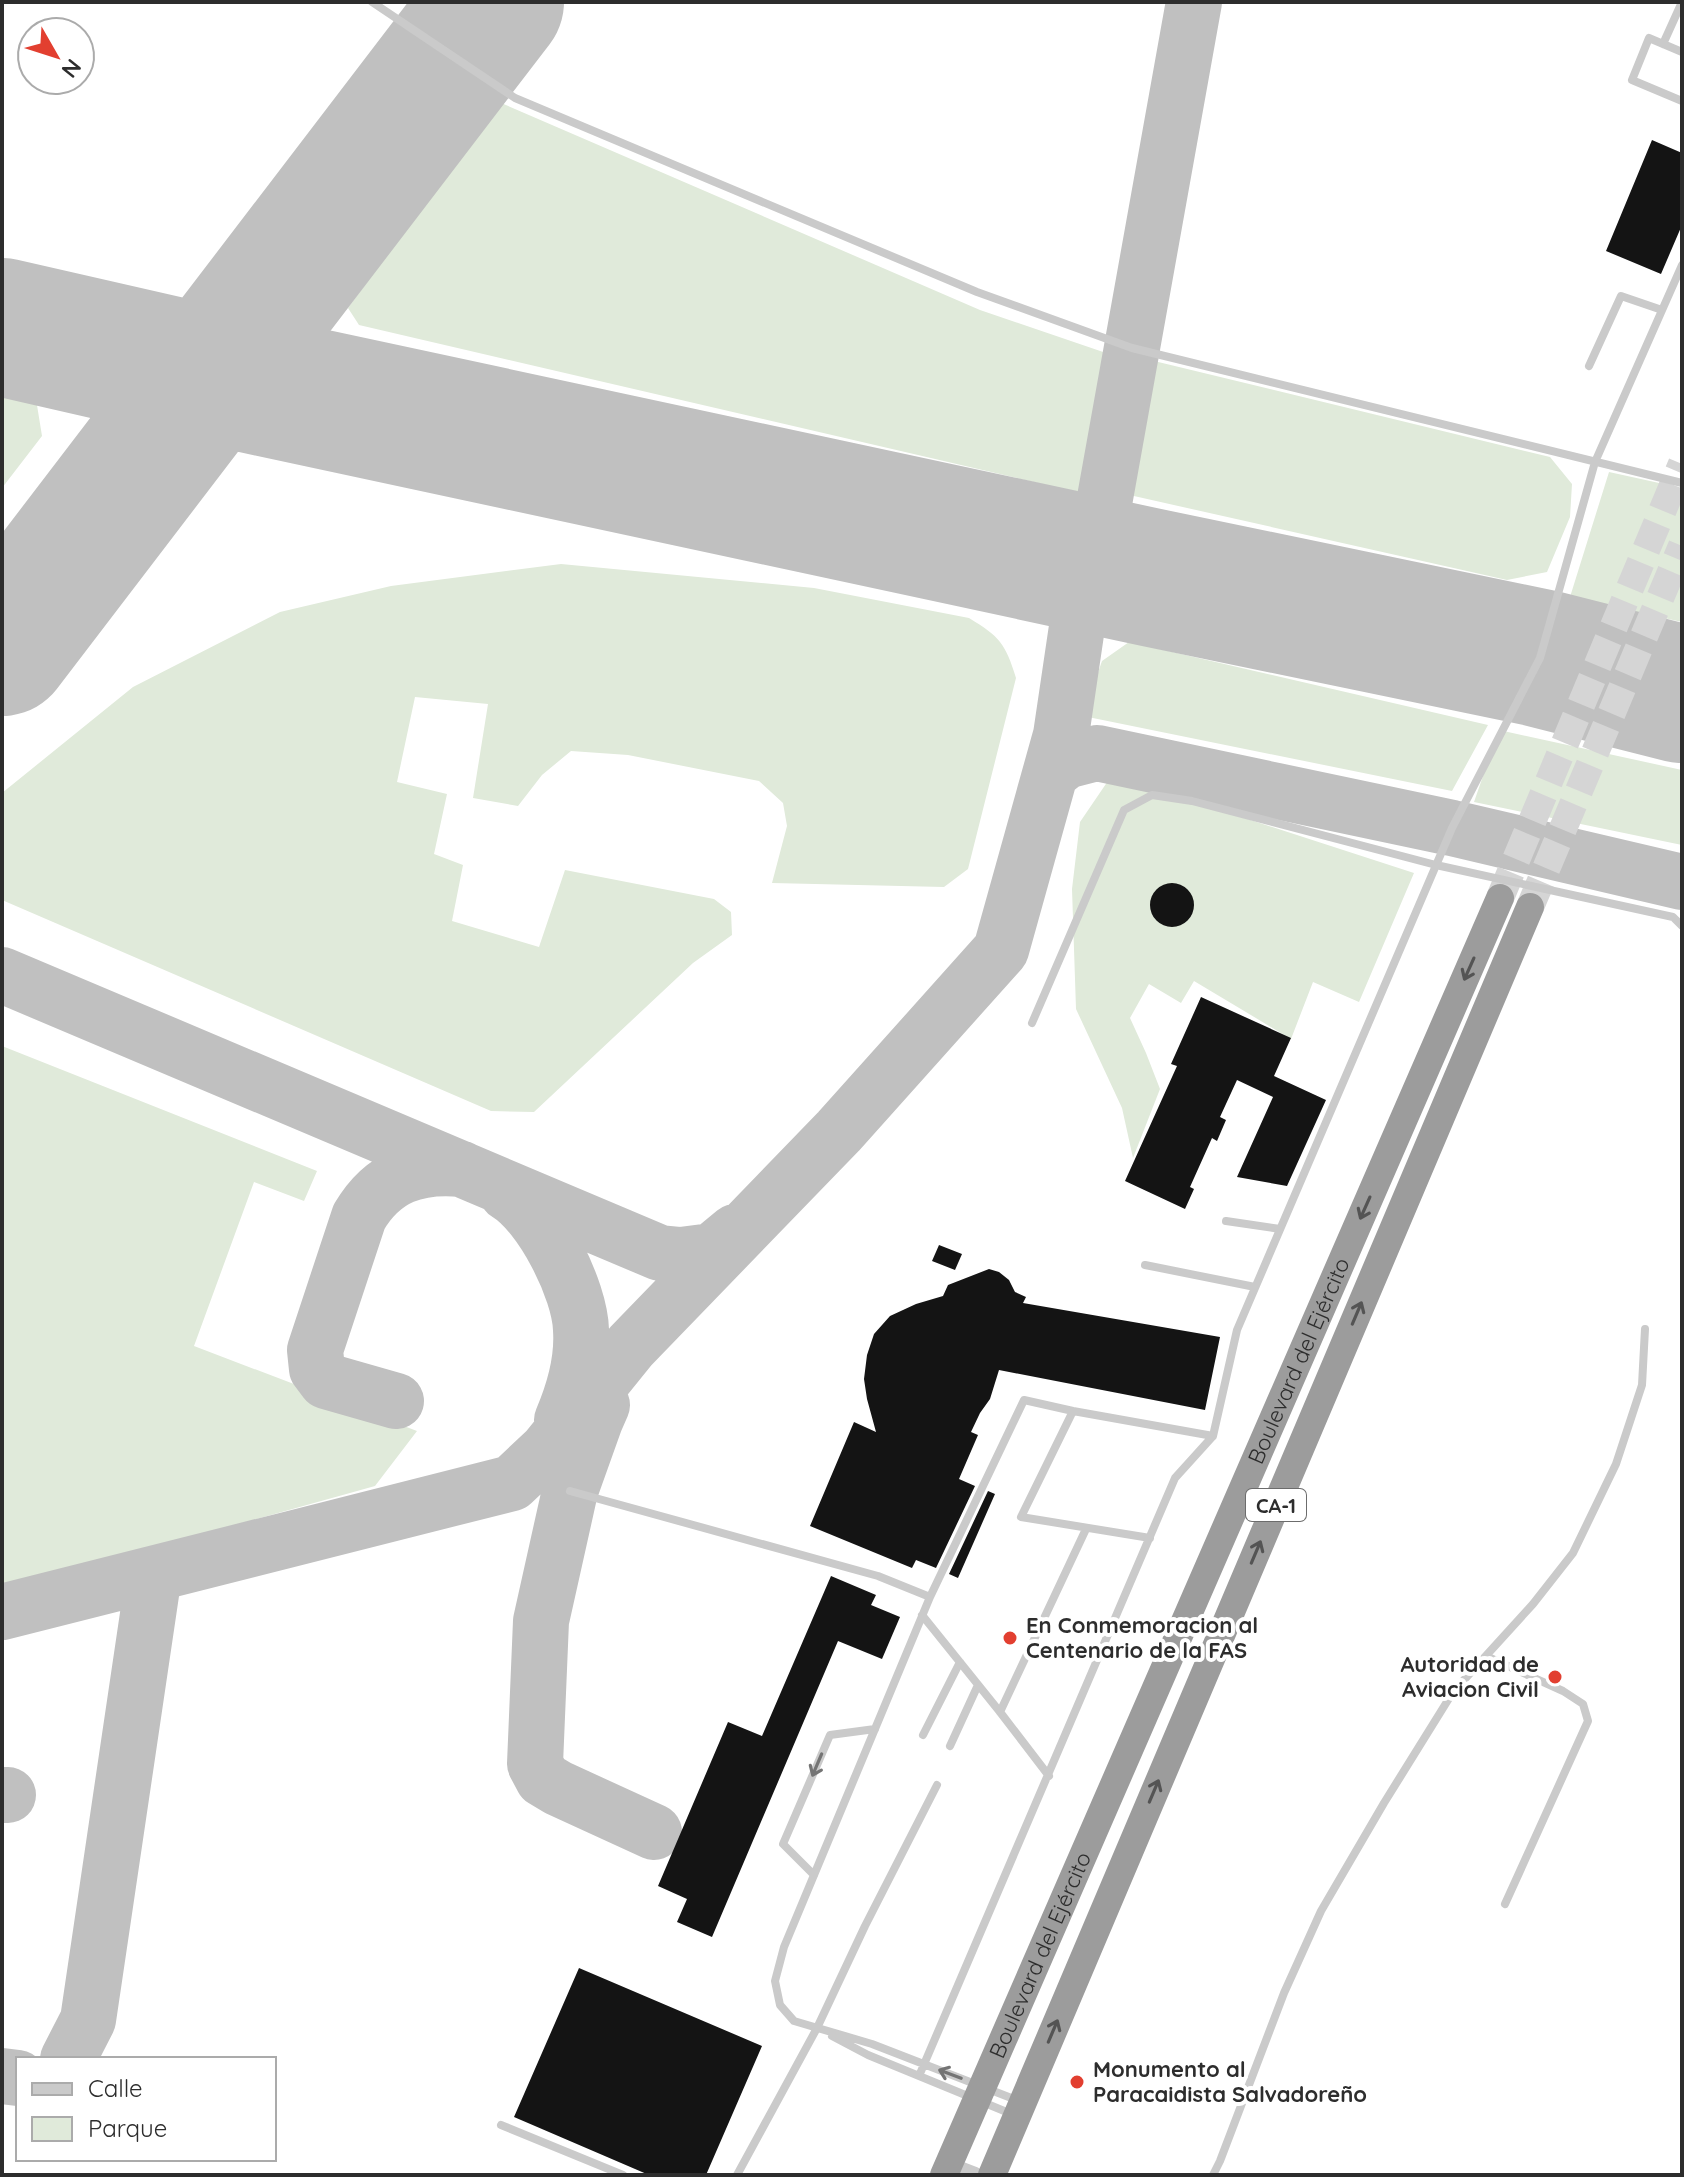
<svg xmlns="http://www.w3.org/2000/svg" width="1684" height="2177" font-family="Quicksand,sans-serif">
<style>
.green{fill:#e0eada}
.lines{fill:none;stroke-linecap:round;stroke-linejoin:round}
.taxiway{stroke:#c0c0c0;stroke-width:56}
.runway{stroke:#c0c0c0;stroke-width:138}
.building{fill:#141414}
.trunk-tunnel{stroke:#d5d5d5;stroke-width:28;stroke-dasharray:28 14;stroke-linecap:butt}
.service{stroke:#cacaca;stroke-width:8}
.minor{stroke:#cacaca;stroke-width:16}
.trunk{stroke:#9c9c9c;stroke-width:28}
.oneway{stroke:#545454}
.oneway2{stroke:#747474}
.poi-dot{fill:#e23f30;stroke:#fff;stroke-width:3}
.labels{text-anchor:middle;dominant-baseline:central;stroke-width:8;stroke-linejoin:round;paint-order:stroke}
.shield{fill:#fff;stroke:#6c6c6c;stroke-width:2}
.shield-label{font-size:20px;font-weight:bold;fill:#2d2d2d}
.street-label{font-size:22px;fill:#2d2d2d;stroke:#fff}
.poi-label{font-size:22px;font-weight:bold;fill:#2d2d2d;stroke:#fff;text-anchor:start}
</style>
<rect width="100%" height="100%" fill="#fff"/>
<path class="green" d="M499,102L980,310L1109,354L1081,493L359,325L348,308Z
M1150,360L1550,457L1572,484L1570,517L1547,572L1507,580L1125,494Z
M2,381L36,399L42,436L2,488Z
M1609,472L1682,488V622L1570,597Z
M561,564L814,588L969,618C1000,637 1005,643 1016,678L968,869L944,887L772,883L787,826L783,803L759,781L628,755L571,751L542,775L518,806L473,798L488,704L415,697L397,782L447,794L434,854L463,865L452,921L539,947L565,870L714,899L731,912L732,935L693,963L534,1112L491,1111L2,900V793L133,687L280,612L391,586Z
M1129,642L1488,725L1452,791L1083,716L1102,661Z
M1499,730L1682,770V845L1474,802Z
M1112,775L1414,873L1359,1002L1313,982L1291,1039L1194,981L1181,1003L1149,984L1130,1018L1146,1053L1160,1089L1133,1158L1122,1108L1076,1009L1072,889L1080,822Z
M2,1046L317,1171L304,1201L254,1182L194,1346L417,1431L375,1486L2,1590Z"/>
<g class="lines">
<path class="taxiway" d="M132,357C164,379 171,391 168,430
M168,430C197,404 212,392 251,384
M1093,565L1194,2
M1078,620C1087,602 1099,583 1120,578C1130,576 1143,578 1154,578
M1052,772L1066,761L1097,753L1452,828L1682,882
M2,975L660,1253L681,1255L712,1251L735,1232
M507,1193C542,1214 580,1290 581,1330C583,1361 574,1392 562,1420
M396,1401L326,1381L317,1369L315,1350L359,1217C383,1176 417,1165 462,1169
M602,1405L595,1421L570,1491L541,1621L535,1764L543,1779L558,1788L654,1832
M2,1612L512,1483L547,1450L631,1346L839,1131L1001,950L1061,735L1078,620L1074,598L1066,581L1047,565L1021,549
M2,1795H8
M68,2059L88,2020L154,1574
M2,2076L18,2078"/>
<path class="runway" d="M2,327L251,384L1154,578L1540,658L1682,694
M2,647L495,2"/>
</g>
<path class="building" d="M1652,140L1682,153V225L1661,274L1606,251Z
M1150 905a22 22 0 1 1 44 0a22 22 0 1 1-44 0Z
M1201,997L1291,1038L1274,1076L1326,1100L1287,1186L1237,1177L1273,1097L1237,1080L1220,1117L1226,1120L1217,1141L1212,1138L1190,1187L1194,1189L1185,1209L1125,1181L1177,1066L1171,1064Z
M939,1245L962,1254L955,1270L932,1261Z
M989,1269L999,1272L1009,1280L1015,1292L1026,1297L1023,1303L1220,1337L1205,1410L999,1370L990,1399L980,1413L971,1432L978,1435L959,1479L975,1486L936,1568L916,1560L912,1568L810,1526L854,1422L876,1432L867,1399L864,1379L867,1355L874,1334L890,1316L916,1304L943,1296L948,1285Z
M988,1491L995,1494L958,1578L949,1574Z
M831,1576L876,1595L871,1605L900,1617L882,1659L838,1641L712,1937L677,1922L687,1899L658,1886L728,1722L762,1736Z
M579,1968L762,2046L706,2175H649L514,2117Z"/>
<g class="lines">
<path class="trunk-tunnel" d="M1500,898L1682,464
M1530,907L1682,546"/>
<path class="service" d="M372,2L515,98L977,292L1132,348L1682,483
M1663,44L1682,2
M1682,52L1649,38L1632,80L1682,101
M1589,366L1621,296L1662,310
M1032,1023L1124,810L1152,795L1192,801L1436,865L1673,917L1682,926
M1226,1221L1280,1229
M1145,1265L1255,1287
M1073,1411L1021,1517L1150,1538
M570,1491L878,1576L930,1597L784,1947L775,1981L780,2005L794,2021L872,2044L1019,2101
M930,1597L1024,1400L1073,1411L1213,1436
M922,1615L1000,1712L1049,1776
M1488,1657L1563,1691L1583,1704L1588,1721L1505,1904
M1000,1712L1086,1529
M923,1735L960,1662
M950,1746L978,1685
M814,1875L783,1844L830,1735L875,1729
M832,2036L868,2055L1014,2115
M919,2076L1175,1478L1213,1436L1237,1330L1452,828L1540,658L1595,462L1682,265
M501,2125L623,2175
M737,2175L817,2028L865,1926L937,1785
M1213,2175L1220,2161L1284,1993L1321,1911L1384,1803L1453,1692L1533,1604L1573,1553L1616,1464L1642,1385L1645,1329"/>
<path class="minor" d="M949,2165L975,2175"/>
<g class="trunk">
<path id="s1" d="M944,2175L1500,898"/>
<path d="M992,2175L1530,907"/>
</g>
</g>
<defs><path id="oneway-shaft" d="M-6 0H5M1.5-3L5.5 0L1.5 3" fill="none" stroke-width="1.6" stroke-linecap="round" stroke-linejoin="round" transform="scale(2)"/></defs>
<g class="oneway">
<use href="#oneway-shaft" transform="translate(1469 969) rotate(114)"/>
<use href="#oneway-shaft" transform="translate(1365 1208) rotate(114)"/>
<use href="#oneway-shaft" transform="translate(1357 1313) rotate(-67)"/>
<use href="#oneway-shaft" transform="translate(1256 1552) rotate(-67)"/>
<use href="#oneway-shaft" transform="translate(1154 1791) rotate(-67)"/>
<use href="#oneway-shaft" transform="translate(1053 2031) rotate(-67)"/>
</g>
<g class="oneway2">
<use href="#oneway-shaft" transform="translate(817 1765) rotate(113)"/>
<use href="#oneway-shaft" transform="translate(950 2074) rotate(-159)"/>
</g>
<g class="poi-dot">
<circle cx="1010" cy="1638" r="8"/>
<circle cx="1555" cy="1677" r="8"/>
<circle cx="1077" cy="2082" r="8"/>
</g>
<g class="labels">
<rect class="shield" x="1246" y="1489" width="60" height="32" rx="6"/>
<g class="shield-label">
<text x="1276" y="1505">CA-1</text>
</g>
<g class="street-label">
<text stroke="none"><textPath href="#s1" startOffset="888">Boulevard del Ejército</textPath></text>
<text stroke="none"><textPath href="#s1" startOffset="240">Boulevard del Ejército</textPath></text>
</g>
<g class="poi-label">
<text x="1026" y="1625">En Conmemoracion al<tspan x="1026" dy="25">Centenario de la FAS</tspan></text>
<text x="1539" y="1664" text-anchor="end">Autoridad de<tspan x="1539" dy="25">Aviacion Civil</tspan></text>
<text x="1093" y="2069">Monumento al<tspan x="1093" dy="25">Paracaidista Salvadoreño</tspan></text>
</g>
</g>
<rect width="1684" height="2177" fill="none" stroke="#2d2d2d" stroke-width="8"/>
<rect x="16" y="2057" width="260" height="104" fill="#ffffff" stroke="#ababab" stroke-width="2"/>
<rect x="32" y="2083" width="40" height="12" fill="#cacaca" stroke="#ababab" stroke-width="2"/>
<text x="88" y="2097" font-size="24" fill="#2d2d2d">Calle</text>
<rect x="32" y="2117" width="40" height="24" fill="#e0eada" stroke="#ababab" stroke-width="2"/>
<text x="88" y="2137" font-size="24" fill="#2d2d2d">Parque</text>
<g transform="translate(56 56) rotate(129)"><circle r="38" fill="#ffffff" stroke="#ababab" stroke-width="2"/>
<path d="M0-6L14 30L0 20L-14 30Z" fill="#e23f30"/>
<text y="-12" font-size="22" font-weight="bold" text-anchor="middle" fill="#2d2d2d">N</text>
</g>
</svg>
